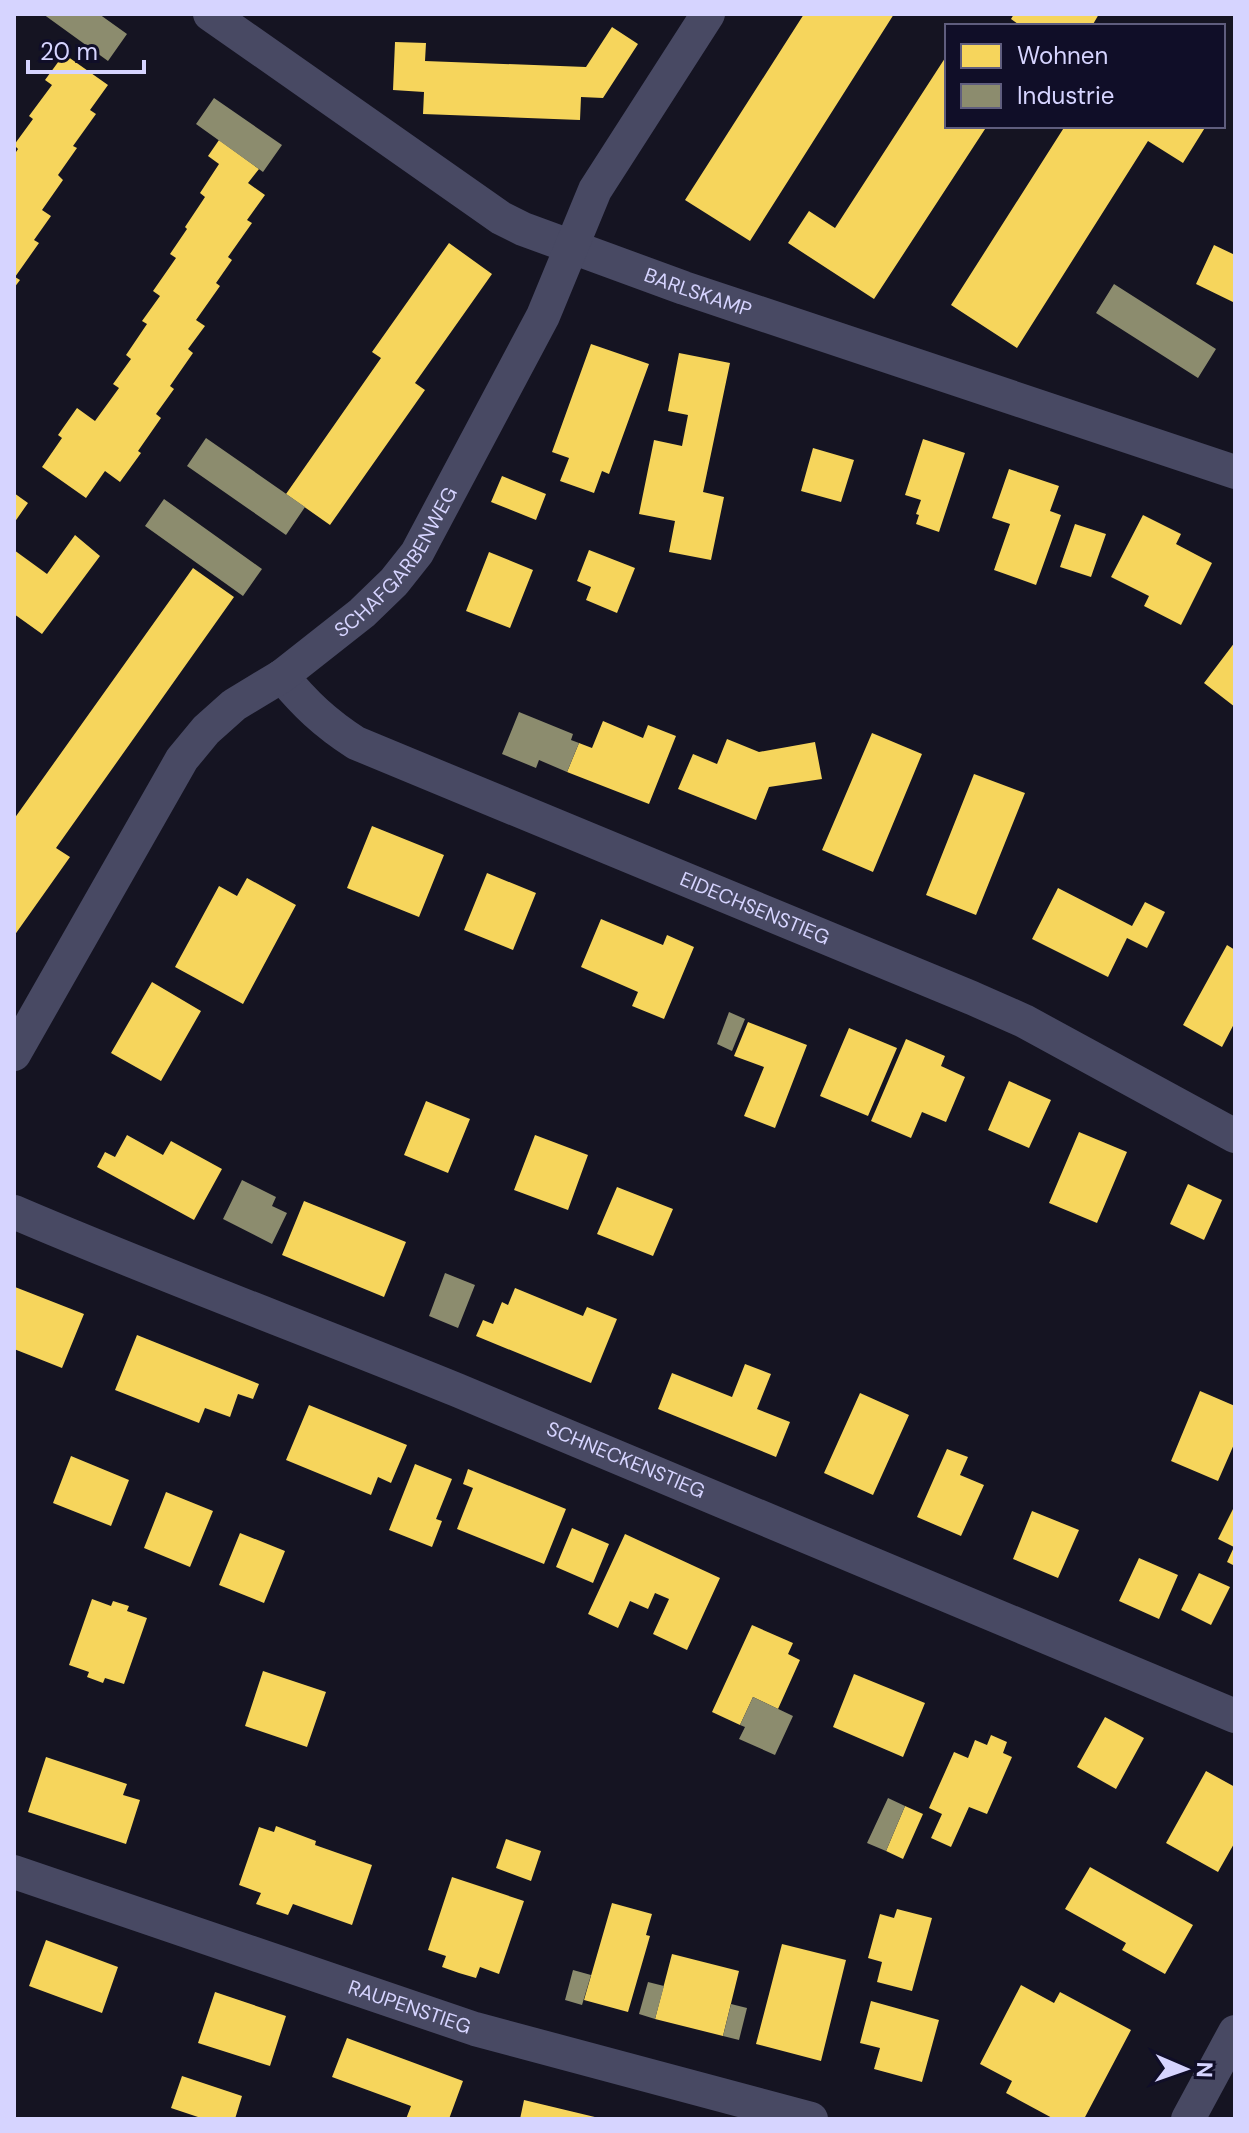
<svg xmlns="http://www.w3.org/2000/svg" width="1249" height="2133" font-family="'DM Sans',sans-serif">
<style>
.homes{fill:#f6d55c}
.industry{fill:#8c8c6e}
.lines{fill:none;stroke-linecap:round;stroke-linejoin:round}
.minor{stroke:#484963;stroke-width:34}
.labels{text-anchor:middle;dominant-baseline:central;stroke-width:8;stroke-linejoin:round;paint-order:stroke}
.street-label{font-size:20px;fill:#d6d4ff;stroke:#100e28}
</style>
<rect width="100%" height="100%" fill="#151422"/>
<path class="homes" d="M804,14H894L750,241L685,200Z
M1014,14H1099L1092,26H1021L1011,19Z
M612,27L638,44L603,98L581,97L580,120L423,114L424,92L393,90L395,42L426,43L425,61L586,67Z
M64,54L108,85L90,110L96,114L73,146L77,148L58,175L63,180L42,210L51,216L34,240L39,243L15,277L20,280L14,288V155L18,149L14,145L33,119L29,116L52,85L45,80Z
M947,55V126H987L874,299L788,243L809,211L835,228Z
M1065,126H1206L1183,163L1148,141L1017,348L951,305Z
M219,140L259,169L248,183L265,195L247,220L252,223L228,257L232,260L216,283L220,286L196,320L205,326L188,349L193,353L170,386L174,389L156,414L161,418L138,451L141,453L120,482L105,471L86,498L42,467L62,438L58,435L77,408L95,421L119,388L113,384L131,359L126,355L147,324L142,321L160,296L153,291L176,258L170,254L187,229L185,227L205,197L200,193L219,164L208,156Z
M449,243L492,274L415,383L425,390L330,525L286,494L381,358L372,352Z
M1214,245L1235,255V303L1196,284Z
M591,344L649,364L609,474L602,471L594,493L560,481L569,458L552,452Z
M679,353L730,363L703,492L724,497L711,560L669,552L675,521L639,514L654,440L682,446L688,415L668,411Z
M923,439L965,453L939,532L916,524L919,515L916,514L921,500L905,495Z
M813,448L854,460L841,502L801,491Z
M1009,469L1059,486L1050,511L1061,515L1036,585L994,570L1010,524L992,518Z
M502,476L546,494L536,520L491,502Z
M14,493L28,503L14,523Z
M1143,515L1181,534L1176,544L1212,563L1181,625L1144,606L1149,596L1111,577Z
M1075,524L1106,534L1091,577L1060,567Z
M75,535L100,556L42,634L14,614V550L47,574Z
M589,550L635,568L617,613L586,600L591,587L577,581Z
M489,552L533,570L510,628L466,611Z
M193,568L234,597L56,848L70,857L14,936V849L16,846L14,845V819Z
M1235,642V707L1204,683Z
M603,721L643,738L648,725L676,736L649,804L567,772L579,743L592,748Z
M872,733L922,754L873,872L822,850Z
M727,739L759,752L815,742L822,779L769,787L756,820L678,789L693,754L717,764Z
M974,774L1025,793L976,915L926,895Z
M372,826L444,855L419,917L347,888Z
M487,873L536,893L513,950L464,930Z
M247,878L296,905L243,1004L175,967L219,886L237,896Z
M1058,888L1132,926L1145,902L1165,912L1147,948L1127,938L1108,977L1032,939Z
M601,919L663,945L667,935L694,947L664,1019L632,1006L638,992L581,967Z
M1227,945L1235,950V1022L1222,1047L1183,1025Z
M152,982L201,1011L161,1081L111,1053Z
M748,1022L807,1045L775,1128L744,1116L764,1067L734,1056Z
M849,1028L897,1048L868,1116L820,1096Z
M906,1039L945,1056L941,1066L965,1077L946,1122L922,1112L911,1138L871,1121Z
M1009,1081L1051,1100L1029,1148L988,1130Z
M426,1101L470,1119L448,1173L404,1155Z
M1079,1132L1127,1152L1097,1223L1049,1203Z
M127,1135L163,1155L171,1141L222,1169L194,1220L97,1167L105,1152L115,1157Z
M535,1135L588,1155L568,1210L514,1190Z
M1188,1184L1222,1200L1204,1240L1170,1224Z
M617,1187L673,1209L653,1256L597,1234Z
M304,1201L406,1242L384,1297L282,1255Z
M15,1287L84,1314L62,1368L14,1349Z
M515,1288L583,1316L587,1307L617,1319L591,1383L476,1336L483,1320L493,1324L502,1302L508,1305Z
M137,1335L259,1384L253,1399L238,1394L230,1417L205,1408L199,1423L115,1390Z
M745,1364L771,1374L757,1409L790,1422L776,1457L658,1409L672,1373L732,1397Z
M1200,1391L1235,1406V1442L1218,1481L1171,1461Z
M860,1393L909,1415L873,1495L824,1473Z
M309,1405L407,1445L391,1483L378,1477L371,1495L286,1460Z
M947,1449L968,1457L960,1475L984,1485L961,1536L917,1517Z
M71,1456L129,1480L111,1526L53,1503Z
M415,1464L452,1479L436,1519L442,1521L432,1547L389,1530Z
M468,1469L566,1509L544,1564L457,1529L473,1488L463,1484Z
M166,1492L213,1511L190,1567L144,1548Z
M1235,1505V1566L1227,1562L1234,1547L1218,1539Z
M1032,1511L1079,1530L1058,1578L1013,1559Z
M572,1528L609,1544L593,1583L556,1567Z
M240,1533L285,1551L264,1603L219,1585Z
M625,1534L720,1578L687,1650L653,1634L669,1599L655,1593L648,1609L630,1601L618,1628L588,1614Z
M1139,1558L1178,1575L1159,1619L1119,1601Z
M1199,1573L1230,1587L1211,1625L1181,1610Z
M92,1599L111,1606L113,1601L129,1606L127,1611L147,1618L124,1684L105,1678L103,1683L87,1677L89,1672L69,1665Z
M752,1625L793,1643L788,1654L800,1660L778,1709L753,1697L740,1725L712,1712Z
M263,1671L326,1692L307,1747L245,1726Z
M854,1674L925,1703L903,1757L833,1727Z
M1105,1717L1144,1738L1116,1789L1077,1767Z
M991,1735L1007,1742L1003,1753L1012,1757L987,1814L969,1807L951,1847L931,1838L942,1814L929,1808L954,1752L968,1758L975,1740L987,1745Z
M46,1757L127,1784L123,1795L140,1800L126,1844L28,1812Z
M1206,1771L1235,1787V1842L1218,1872L1166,1843Z
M905,1806L923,1814L903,1859L886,1851Z
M276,1826L316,1841L315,1845L372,1865L352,1925L293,1904L288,1915L256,1904L261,1893L239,1885L259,1827L274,1832Z
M506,1839L541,1851L531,1881L496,1868Z
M1090,1867L1193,1925L1165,1974L1122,1950L1126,1943L1065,1909Z
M452,1877L524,1901L499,1974L480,1967L476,1978L459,1973L442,1967L446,1956L428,1950Z
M612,1903L652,1914L646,1935L650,1936L628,2012L584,2000Z
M897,1909L932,1918L912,1991L877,1982L882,1962L868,1958L880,1914L894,1918Z
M46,1940L118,1967L102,2013L29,1986Z
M782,1944L846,1960L821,2061L756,2044Z
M672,1954L739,1971L723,2036L655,2019Z
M1021,1985L1054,2003L1060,1992L1131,2030L1084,2119H1054L1006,2093L1012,2081L980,2064Z
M215,1992L286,2016L270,2066L198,2043Z
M871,2001L939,2020L922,2082L874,2069L880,2048L860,2043Z
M347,2038L463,2081L449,2119H406L411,2106L332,2077Z
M182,2076L242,2096L235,2119H204L171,2108Z
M524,2100L599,2118L598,2119H520Z"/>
<path class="industry" d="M43,14H99L127,34L108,61Z
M214,98L282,145L263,172L196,124Z
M1114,284L1216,349L1198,378L1096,313Z
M206,438L305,507L286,535L187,466Z
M164,499L262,569L243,596L145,526Z
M519,712L573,734L571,740L579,743L567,772L539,760L536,768L502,754Z
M729,1012L745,1019L732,1051L717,1044Z
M242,1180L276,1197L272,1206L287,1213L272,1244L223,1219Z
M445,1273L475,1285L458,1328L429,1316Z
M753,1697L793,1716L775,1755L739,1739L745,1727L740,1725Z
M888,1798L905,1806L886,1851L867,1843Z
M573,1970L591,1975L582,2005L565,2000Z
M648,1982L664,1986L655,2019L639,2014Z
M731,2004L747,2008L739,2040L723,2036Z"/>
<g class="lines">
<g class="minor">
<path id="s1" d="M210,14L501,218L523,229L684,288L1235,472"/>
<path id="s2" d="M282,676C305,704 325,723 356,743L972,998L1024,1021L1235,1136"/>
<path id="s3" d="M14,1054L182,759L206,730L234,705L282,676L362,613L394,582L417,553L543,316L595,190L708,14"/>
<path id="s4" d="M14,1212C161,1275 310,1330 457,1390C718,1497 977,1606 1235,1716"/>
<path id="s5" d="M14,1872L475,2029L811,2119"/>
<path d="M1188,2119L1235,2032"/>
</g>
</g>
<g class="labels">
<g class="street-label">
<text stroke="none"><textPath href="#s1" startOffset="566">BARLSKAMP</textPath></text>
<text stroke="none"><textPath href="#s3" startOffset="634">SCHAFGARBENWEG</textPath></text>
<text stroke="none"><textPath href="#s2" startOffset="532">EIDECHSENSTIEG</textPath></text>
<text stroke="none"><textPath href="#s4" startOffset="660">SCHNECKENSTIEG</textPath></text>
<text stroke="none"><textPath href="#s5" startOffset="418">RAUPENSTIEG</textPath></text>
</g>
</g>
<rect width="1249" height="2133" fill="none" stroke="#d6d4ff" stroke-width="32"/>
<rect x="945" y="24" width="280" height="104" fill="#100e28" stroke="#5f5d7e" stroke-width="2"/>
<rect x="961" y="44" width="40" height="24" fill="#f6d55c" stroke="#5f5d7e" stroke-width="2"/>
<text x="1017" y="64" font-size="24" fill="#d6d4ff">Wohnen</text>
<rect x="961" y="84" width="40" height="24" fill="#8c8c6e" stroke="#5f5d7e" stroke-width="2"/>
<text x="1017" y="104" font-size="24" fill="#d6d4ff">Industrie</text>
<g transform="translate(1185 2069) rotate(92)" stroke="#100e28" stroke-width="6" paint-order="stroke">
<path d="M0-6L14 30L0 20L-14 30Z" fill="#d6d4ff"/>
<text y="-12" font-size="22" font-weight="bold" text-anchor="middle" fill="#d6d4ff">N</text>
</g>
<path d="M28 60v12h116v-12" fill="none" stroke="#d6d4ff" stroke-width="4"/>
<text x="40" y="60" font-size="24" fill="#d6d4ff" stroke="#100e28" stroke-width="6" paint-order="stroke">20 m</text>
</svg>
